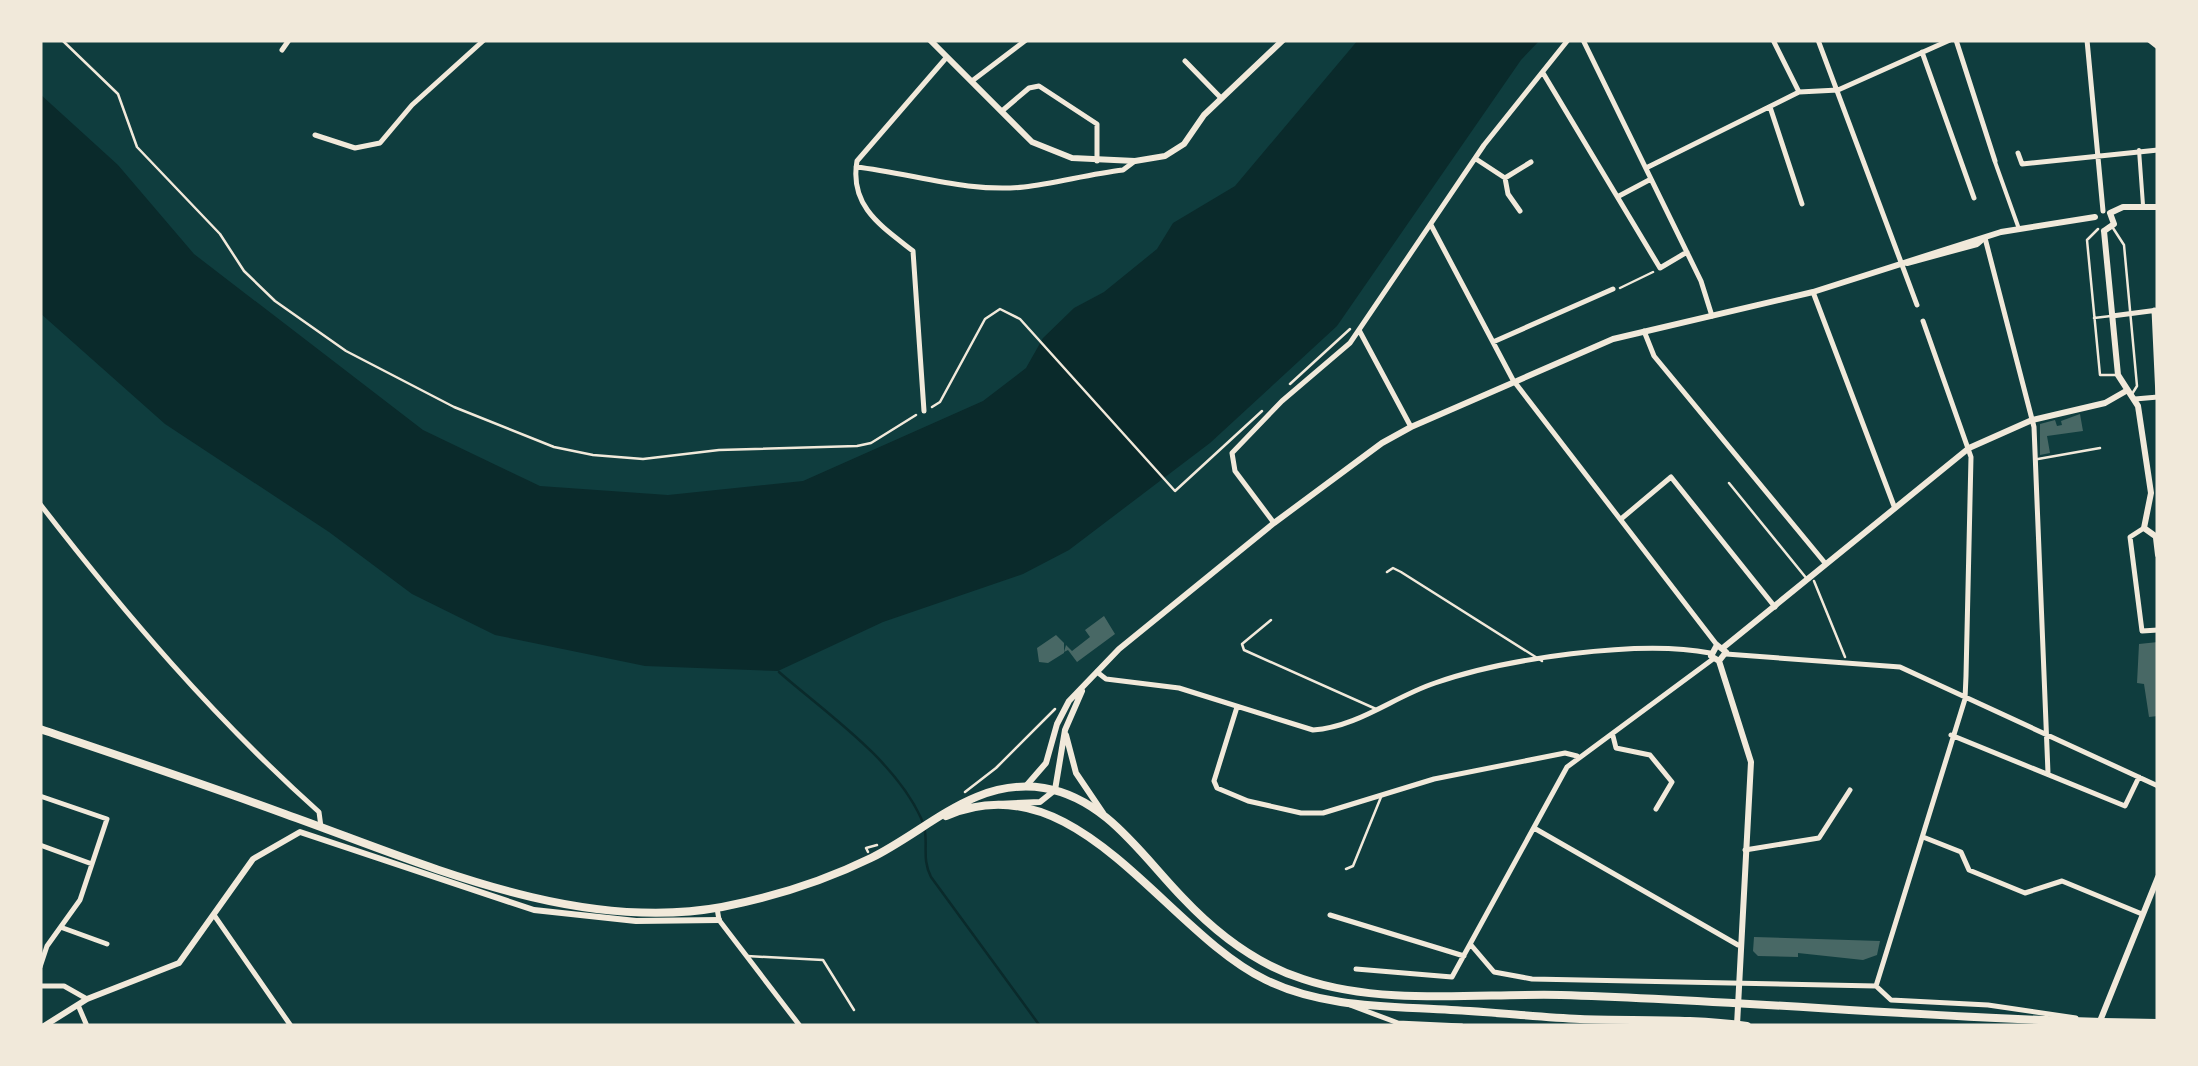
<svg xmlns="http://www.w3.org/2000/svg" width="2198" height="1066" font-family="Georgia,serif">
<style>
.water{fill:#0a2a2b}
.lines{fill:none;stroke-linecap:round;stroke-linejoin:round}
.stream{stroke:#0a2a2b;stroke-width:2.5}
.building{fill:#486865}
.path{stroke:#f1e9da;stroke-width:2.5}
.service{stroke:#f1e9da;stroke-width:2.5}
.pedestrian{stroke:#f1e9da;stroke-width:4}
.minor{stroke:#f1e9da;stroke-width:5}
.tertiary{stroke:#f1e9da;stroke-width:6}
.secondary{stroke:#f1e9da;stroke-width:6}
.primary{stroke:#f1e9da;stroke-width:8}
</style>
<rect width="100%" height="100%" fill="#0f3d3e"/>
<path class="water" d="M1358,40H1540L1521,60L1337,326L1210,443L1069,550L1023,574L883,622L778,671L645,666L495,635L412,594L329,532L165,424L40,313V94L118,165L194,254L423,430L540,486L668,495L803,481L983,401L1026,368L1043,338L1074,308L1104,292L1157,249L1173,223L1235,186Z"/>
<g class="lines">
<path class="stream" d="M779,672C826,713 894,759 921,818C931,839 920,856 931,877L1040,1026"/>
</g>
<path class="building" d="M2080,414L2083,431L2047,436L2050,453L2040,455V424L2055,420L2057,426L2062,425L2061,421Z
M1104,616L1115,634L1077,662L1068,650L1064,652L1066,645L1072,651L1090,637L1085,630Z
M1056,635L1064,643V653L1048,663L1039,662L1037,648Z
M2158,642V716L2149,717L2144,684L2137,683L2139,644Z
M1754,937L1880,941L1877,955L1863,960L1798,953V957L1758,956L1753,951Z"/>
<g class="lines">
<path class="path" d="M62,40L118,94L137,147L220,234L244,271L275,301L346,351L454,407L554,447L593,455L643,459L719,450L857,446L871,443L916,415
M1620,288L1653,272
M1290,384L1350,329
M932,407L940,402L985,319L1000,309L1020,319L1175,491L1262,411
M1814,581L1845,657
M965,792L996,768L1055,709
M868,852L866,848L877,845"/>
<path class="service" d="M2113,228L2124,245L2137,386L2132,394
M2098,229L2087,240L2100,375H2117
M2094,318L2111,316
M2038,459L2100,448
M1729,483L1807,579
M1387,572L1393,568L1401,572L1542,661
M1271,620L1242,644L1244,650L1376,709
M1346,869L1353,866L1381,797
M747,956L823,960L854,1010"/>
<path class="pedestrian" d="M2139,150L2143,205
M1995,162L2019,229"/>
<path class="minor" d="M1583,40L1701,281L1712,316
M1773,40L1799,92
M1818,40L1917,305
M1956,40L1995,161
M2087,40L2103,211
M2149,40L2158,47
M282,50L289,40
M1922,52L1974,198
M1185,61L1221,98
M1543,73L1660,268L1687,252
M972,81L1026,40
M1770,107L1802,204
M1002,111L1029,88L1039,86L1097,124V161
M315,135L355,148L380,143L412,105L484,40
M2018,153L2022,164L2158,150
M1476,159L1505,178L1531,162
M856,167C911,173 967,193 1024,187C1056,183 1090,174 1123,170L1135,161
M1646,168L1799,92L1838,90L1950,40
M1505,178L1508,194L1520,211
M1619,196L1651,179
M1431,225L1513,380L1717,645
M1985,238L2034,427L2048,773
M1813,292L1894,506
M2154,310L2158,397
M2112,316L2158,310
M1359,330L1411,427
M1644,331L1654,356L1825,563
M1493,342L1613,289
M2135,399L2158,397
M924,411L913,251C881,226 849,206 857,161L946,58
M40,504C125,614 215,719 319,812L321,827
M1621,519L1671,477L1775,607
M1274,523L1235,471L1232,453L1282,401L1350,343L1484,145L1568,40
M2144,528L2130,537L2142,631L2158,630
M1726,654L1900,667L2158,786
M1097,672L1106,679L1179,688L1313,730C1358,727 1393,697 1435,683C1503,659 1639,639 1710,653
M1237,707L1214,781L1217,788L1248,801L1301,813H1323L1434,779L1565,753L1577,756
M1951,735L2125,806L2139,777
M1613,736L1616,748L1650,755L1672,782L1656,809
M40,796L107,819L80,900L47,946L40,967
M1534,828L1738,945
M1923,837L1961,852L1969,870L2025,893L2062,881L2142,914
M40,845L92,864
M1745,850L1819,838L1850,790
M717,908L719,920L800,1026
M214,915L291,1026
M1330,915L1464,956
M63,928L107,944
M1471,945L1494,972L1532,979L1876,986
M1356,969L1452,977L1567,767L1713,659
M40,986H64L87,999
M1876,986L1965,699L1966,676L1971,457L1923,321
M1876,986L1891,1000L1988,1005L2076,1018
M78,1005L87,1026
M1350,1005L1398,1023L1462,1026"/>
<path class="tertiary" d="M930,40L1032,142L1072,158L1135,161L1165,156L1184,144L1204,115L1283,40
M1724,647L1969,448L2032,420L2105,403L2126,391
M1719,661L1726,652L1717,645L1711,656L1719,661L1751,762L1737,1025
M44,1026L87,999L179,963L253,859L300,832L534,910L636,921L719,920
M2098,1026L2158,877"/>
<path class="secondary" d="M2110,213L2123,207H2158
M2104,231L2118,375L2138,406L2151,493L2144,528L2158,538
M2104,231L2114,224L2110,213
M1907,263L1977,244L1984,238
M2156,538L2158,555
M1066,735L1076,773L1103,813
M1026,786L1046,763L1057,724L1069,701L1119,649L1274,523L1382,443L1411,427L1613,339L1813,292L2001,232L2095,217
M997,804L1040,802L1055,790L1065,730L1082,691"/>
<path class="primary" d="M40,729C122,757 204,784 285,814C420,862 575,934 722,907C773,897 824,881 871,858C928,830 975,777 1044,788C1106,798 1142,856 1183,898C1216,933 1256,964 1303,979C1383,1006 1478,993 1561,995C1760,1001 1959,1021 2158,1023
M946,816C1077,759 1164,931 1266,980C1323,1008 1389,1006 1451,1010C1494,1012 1537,1017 1580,1019C1635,1021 1692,1018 1747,1026"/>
</g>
<rect width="2198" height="1066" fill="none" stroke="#f1e9da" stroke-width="85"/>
</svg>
